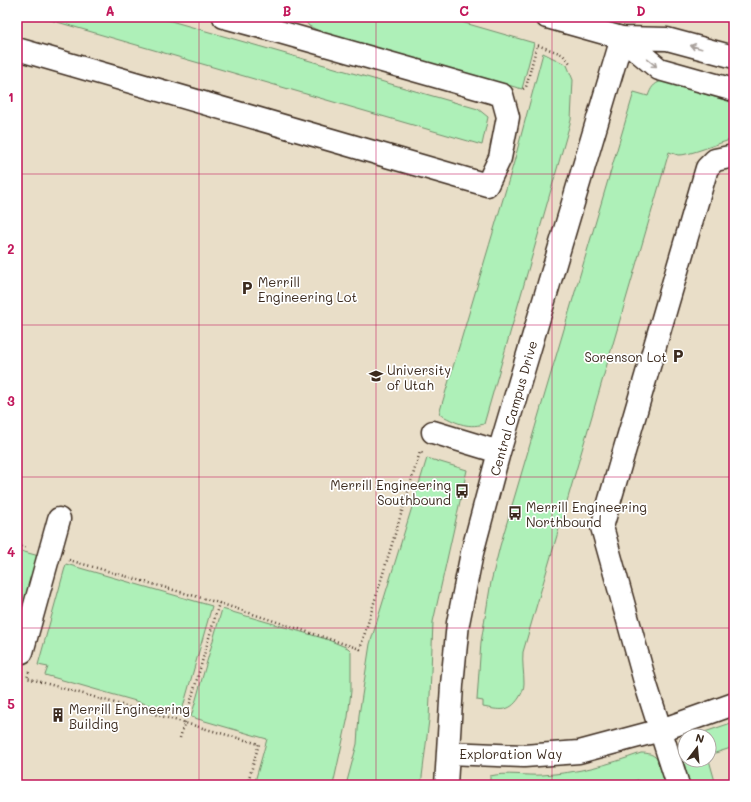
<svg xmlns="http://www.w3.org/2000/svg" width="751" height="802" font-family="Mali,sans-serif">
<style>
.built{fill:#e9dec8;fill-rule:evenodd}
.green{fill:#aef0b8;stroke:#748d6b}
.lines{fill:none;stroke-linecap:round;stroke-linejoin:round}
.minor-casing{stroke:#3b2a1e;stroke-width:25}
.major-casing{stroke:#3b2a1e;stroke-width:25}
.path{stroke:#3b2a1e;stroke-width:2.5;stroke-dasharray:1 3;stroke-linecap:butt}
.minor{stroke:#fff;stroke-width:22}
.major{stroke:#fff;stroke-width:22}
.oneway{stroke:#a79f9a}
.grid{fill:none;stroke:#c2185b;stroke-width:1;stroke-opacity:0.55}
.labels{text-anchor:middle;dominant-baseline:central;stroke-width:3.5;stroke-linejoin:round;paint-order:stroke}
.poi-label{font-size:13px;fill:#3b2a1e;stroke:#fff;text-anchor:start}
.street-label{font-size:13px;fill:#3b2a1e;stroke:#fff}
.neatline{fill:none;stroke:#c2185b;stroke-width:1.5}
.grid-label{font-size:13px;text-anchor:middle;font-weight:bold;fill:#c2185b}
</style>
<rect width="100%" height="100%" fill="#f5f0e6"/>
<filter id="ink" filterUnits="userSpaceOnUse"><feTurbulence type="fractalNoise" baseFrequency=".025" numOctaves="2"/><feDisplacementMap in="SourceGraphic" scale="8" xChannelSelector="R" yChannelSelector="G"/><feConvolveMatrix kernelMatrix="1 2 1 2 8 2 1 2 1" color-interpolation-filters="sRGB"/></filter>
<g filter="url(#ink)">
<path class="built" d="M17,17H734V785H17ZM685,736H709V760H685Z"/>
<path class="green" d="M40,17H157L478,109L488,117L482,145Z
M302,17H444L534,43L522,89L323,33L309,26Z
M543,53L567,65L573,80L571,120L484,424C466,429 455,422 439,414L514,162Z
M662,81L734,103V139C720,142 689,156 678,155C675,154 672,153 669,152L523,652C522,663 524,673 524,683C524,689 522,693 519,698C509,713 499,710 483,707V701L477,700L481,642L491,582L500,546L634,92L648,96C651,88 653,84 662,81Z
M427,458L467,470L433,622L429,720L421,785H346L357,744L359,715L370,644Z
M17,550L39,556L22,614L17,619Z
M66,564L212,606L181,714L45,675L48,667L38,665Z
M222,609L326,639L348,648L351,651V691L348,717L333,785H254L267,739L191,717Z
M734,722V747L709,755V736H693Z
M685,739V760H709L716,785H690L681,752V746Z
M641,753C648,753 653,754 657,759L666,785H640L638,780L621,785H490V776C507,772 525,776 542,775C577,773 608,765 641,753Z"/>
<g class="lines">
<defs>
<path id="minor" d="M17,49L487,185L500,158L508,117L502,95L276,31L224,17
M433,432L499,452
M17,651L22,652L59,519
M448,753L524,756L579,752L661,730L734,704
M446,785L452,685L458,623L472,553L499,452L622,38
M678,785L646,685L602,527L707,168L715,160L734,156"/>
<path id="major" d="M547,17L622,38L667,39L734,57
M622,38L659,69L734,90"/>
</defs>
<use href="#minor" class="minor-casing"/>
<use href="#major" class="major-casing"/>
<path class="path" d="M523,89L526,87L537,45L562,54L571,64
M17,545L28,548
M69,560L219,603L360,649L420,452L423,453
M29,672L27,678L259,744L247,785
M180,738L219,603"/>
<use href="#minor" class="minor"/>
<use href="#major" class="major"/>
</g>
<defs><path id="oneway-shaft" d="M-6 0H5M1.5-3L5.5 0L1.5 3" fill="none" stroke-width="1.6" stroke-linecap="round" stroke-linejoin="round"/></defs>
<g class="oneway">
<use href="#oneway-shaft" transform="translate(696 47) rotate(-164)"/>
<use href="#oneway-shaft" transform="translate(652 63) rotate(39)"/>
</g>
</g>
<path class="grid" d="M199,17V785M376,17V785M552,17V785M17,174H734M17,325H734M17,477H734M17,628H734"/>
<defs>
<symbol id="parking-bare" viewBox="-9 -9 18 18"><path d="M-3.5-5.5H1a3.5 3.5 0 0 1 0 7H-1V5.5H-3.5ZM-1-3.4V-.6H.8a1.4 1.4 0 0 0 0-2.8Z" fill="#3b2a1e" stroke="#fff" stroke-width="2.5" paint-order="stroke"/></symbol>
<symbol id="university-bare" viewBox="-9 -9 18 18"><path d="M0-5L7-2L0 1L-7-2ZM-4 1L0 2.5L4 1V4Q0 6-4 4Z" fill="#3b2a1e" stroke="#fff" stroke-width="2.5" paint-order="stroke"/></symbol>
<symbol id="bus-bare" viewBox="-9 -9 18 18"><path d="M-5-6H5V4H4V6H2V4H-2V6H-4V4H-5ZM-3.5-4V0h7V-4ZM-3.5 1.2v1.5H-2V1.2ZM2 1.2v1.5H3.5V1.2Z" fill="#3b2a1e" stroke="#fff" stroke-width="2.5" paint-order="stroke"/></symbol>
<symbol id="building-bare" viewBox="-9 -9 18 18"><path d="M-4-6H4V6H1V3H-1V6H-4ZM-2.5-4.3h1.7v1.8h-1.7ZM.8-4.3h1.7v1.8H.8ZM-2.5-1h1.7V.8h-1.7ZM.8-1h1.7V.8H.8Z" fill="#3b2a1e" stroke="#fff" stroke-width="2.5" paint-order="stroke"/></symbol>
</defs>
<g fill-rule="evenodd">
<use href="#parking-bare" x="237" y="278" width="20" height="20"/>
<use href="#parking-bare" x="668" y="346" width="20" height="20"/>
<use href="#university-bare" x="366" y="366" width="20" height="20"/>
<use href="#bus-bare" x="452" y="481" width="20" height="20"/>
<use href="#bus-bare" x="505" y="503" width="20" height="20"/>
<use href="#building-bare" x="48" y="705" width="20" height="20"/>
</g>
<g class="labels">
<g class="poi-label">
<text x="258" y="281">Merrill<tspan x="258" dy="15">Engineering Lot</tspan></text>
<text x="667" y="356" text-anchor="end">Sorenson Lot</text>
<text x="387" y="369">University<tspan x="387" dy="15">of Utah</tspan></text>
<text x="451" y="484" text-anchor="end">Merrill Engineering<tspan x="451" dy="15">Southbound</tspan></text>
<text x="526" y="506">Merrill Engineering<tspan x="526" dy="15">Northbound</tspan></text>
<text x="69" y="708">Merrill Engineering<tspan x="69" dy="15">Building</tspan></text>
</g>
<g class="street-label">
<text transform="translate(513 408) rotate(-74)">Central Campus Drive</text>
<text x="511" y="753">Exploration Way</text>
</g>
</g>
<rect width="751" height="802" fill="none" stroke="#fff" stroke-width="44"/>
<g transform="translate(697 748) rotate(16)"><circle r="19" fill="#ffffff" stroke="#b1aaa5"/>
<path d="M0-3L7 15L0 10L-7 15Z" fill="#3b2a1e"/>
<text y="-6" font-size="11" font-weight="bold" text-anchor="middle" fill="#3b2a1e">N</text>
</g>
<rect x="22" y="22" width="707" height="758" class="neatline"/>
<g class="grid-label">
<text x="110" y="16">A</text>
<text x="287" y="16">B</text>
<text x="464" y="16">C</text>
<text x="641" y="16">D</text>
<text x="11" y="102">1</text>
<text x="11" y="254">2</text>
<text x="11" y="406">3</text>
<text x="11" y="557">4</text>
<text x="11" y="709">5</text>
</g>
</svg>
